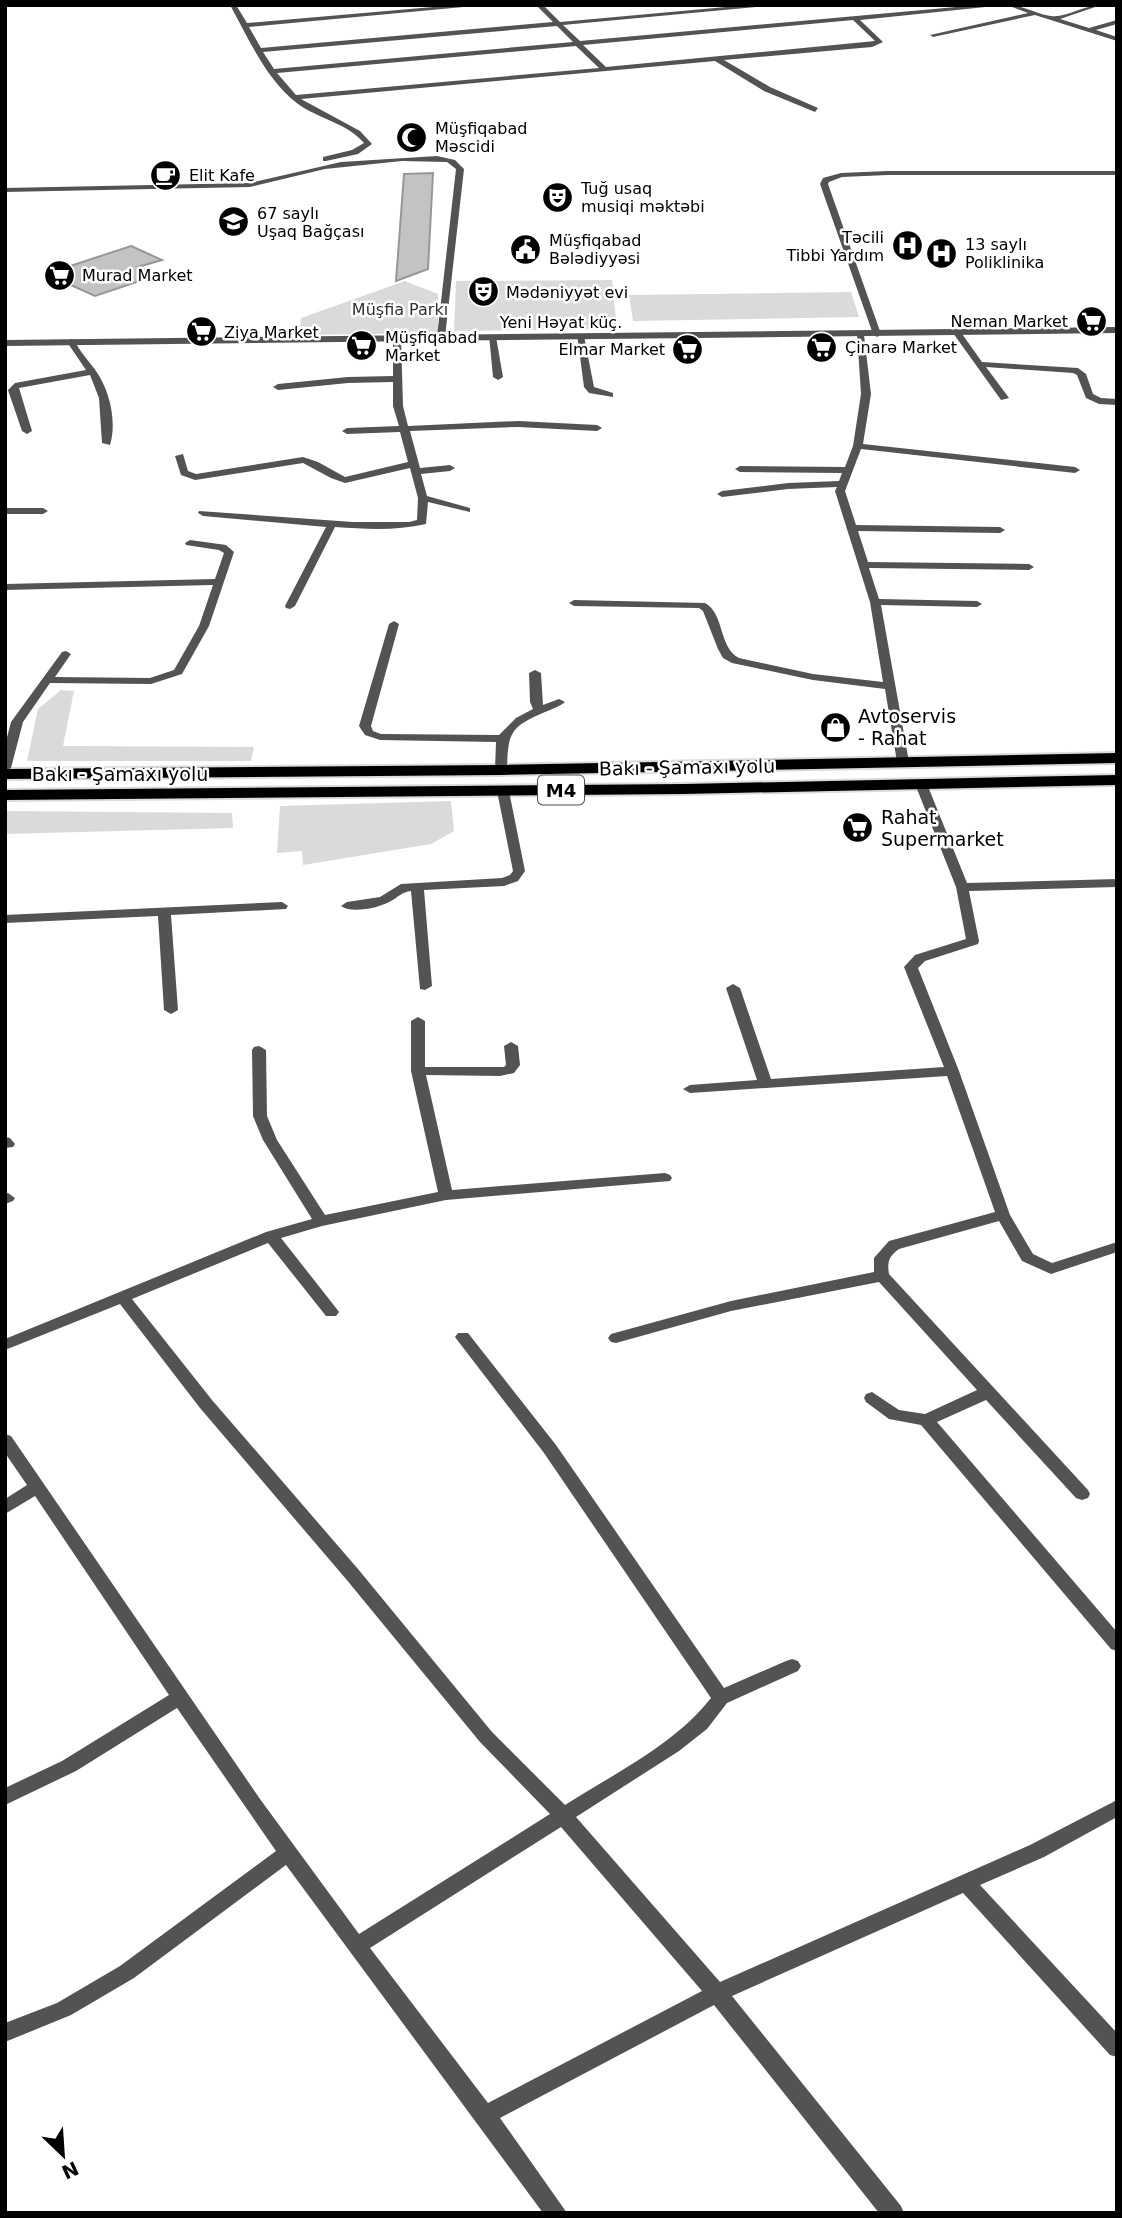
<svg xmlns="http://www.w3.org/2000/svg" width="1122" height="2218" font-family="'DejaVu Sans',sans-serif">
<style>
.green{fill:#dadada}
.building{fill:#c3c3c3;stroke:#979797;stroke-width:2}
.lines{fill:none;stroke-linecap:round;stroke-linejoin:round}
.trunk-casing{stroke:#dbdbdb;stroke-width:4}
.minor{fill:#535353;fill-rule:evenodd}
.tertiary{fill:#535353;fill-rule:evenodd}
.trunk{fill:#000;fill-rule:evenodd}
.labels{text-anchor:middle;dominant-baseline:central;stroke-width:5;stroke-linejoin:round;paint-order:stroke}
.far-poi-label{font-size:16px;fill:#000;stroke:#fff;text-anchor:start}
.far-park-label{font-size:16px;fill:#313131;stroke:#fff}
.far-street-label{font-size:16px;fill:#000;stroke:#fff}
.shield{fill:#fff;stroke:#4c4c4c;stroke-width:2}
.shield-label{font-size:18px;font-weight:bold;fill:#000}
.poi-label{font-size:19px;fill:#000;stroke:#fff;text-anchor:start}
.street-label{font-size:19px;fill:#000;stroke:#fff}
</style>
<rect width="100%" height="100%" fill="#fff"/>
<path class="green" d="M612,280L617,329L454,331L456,281Z
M405,281L438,294V333L299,335L301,318Z
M851,292L859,317L633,321L629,295Z
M61,690L74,691L63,746L254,747L251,761H27L38,709Z
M451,801L454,831L431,844L303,865L302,851L277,853L280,806Z
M5,811L232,813L233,828L5,834Z"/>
<path class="building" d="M433,173L428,269L396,281L404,174Z
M131,246L162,260L138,267L158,275L95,296L46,274Z"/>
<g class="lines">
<defs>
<path id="trunk" d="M1117,753V763L501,775L5,779V769L501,765Z
M1117,775V785L684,794L5,800V790L684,784Z"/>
</defs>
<use href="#trunk" class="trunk-casing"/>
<path class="minor" d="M230,5H236L247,23L456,5H485L249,27L261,48L553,22L536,5H543L560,22L748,5H776L563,25L580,41L978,5H1005L860,20L883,42L872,47L724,60L770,87L818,108L815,112L764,91L715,61L301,99L360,131L372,144L358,154L326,161H323V157L352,150L364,143C347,123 319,119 298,104C266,80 249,39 230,5ZM853,20L875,41L606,67L583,45ZM557,26L573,42L274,69L263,52ZM576,46L599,68L296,95L277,73Z
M1007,5C1023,5 1036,14 1051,16C1065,18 1085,5 1101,5L1060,19L1089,28L1117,20V24L1096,30L1117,37V41L1035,15L933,37L930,35L1028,13Z
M437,156L455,160L464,169L445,337L441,340L437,337L456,169L447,162L402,161L325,169L250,187L5,192V188L250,183L341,162Z
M888,171H1117V175H888L842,177L829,182L828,184L881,334L877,337L873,334L820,184L823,178L841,173Z
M954,331H960L982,362L1078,368L1086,374L1093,394L1101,398L1117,399V405L1099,404L1086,398L1077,375L1073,373L986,367L1009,398L1001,400L953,333Z
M857,333L864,335L871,394L863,444L1075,467L1080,470L1075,473L861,449L845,491L856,525L1000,527L1005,530L1000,533L858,531L868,562L1029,564L1034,567L1029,570L869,568L879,599L977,601L982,604L977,607L881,605L909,762L903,765L897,762L885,689L813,680L732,663L723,658L718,649L703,611L699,608L574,606L569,603L574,600L705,603C725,614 718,647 739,658L813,674L883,682L870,602L835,491L837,487L788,489L722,497L717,494L722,491L788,483L839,481L842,473L740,472L735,469L740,466L845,467L853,446L861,394Z
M577,334L584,336L594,387L613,393V397L589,393L584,387Z
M397,335L401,338L403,406L408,426L518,421L597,425L602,428L597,431L518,427L410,431L420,468L450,465L455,468L450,471L421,474L427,496L470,508V512L428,502L426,524C396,531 366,529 335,527L295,606L290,609L286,608L285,606L326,527L203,516L198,513L199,511L353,522H409L417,520L418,498L410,468L345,483L331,478L303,463L195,480L181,475L175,456L183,454L188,471L196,474L303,457L318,462L345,477L408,462L400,432L347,434L342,431L347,428L399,426L393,406V382L348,383L278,390L273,387L278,384L348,377L393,376V338Z
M489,335L496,337L503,377L498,380L493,377Z
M71,339L74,340C80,352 89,361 96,371C110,391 117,422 110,445L102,443L99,398L90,375L19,388L32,431L27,434L22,431L8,390L15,383L86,370L67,342Z
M5,508H43L48,511L43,514H5Z
M190,540L226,545L234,552L209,626L182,674L151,684L50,683L23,722L11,768L5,771V745L11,722L62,652L66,651L71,654L55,677L150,678L174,670L199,626L213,585L5,590V584L215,579L224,553L219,550L186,545L185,543Z
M394,621L399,624L371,726L373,731L381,734L499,735L516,718L533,709L530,702L529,673L535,670L541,673L543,705L559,699L565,702C559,707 552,709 545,712C509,727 508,734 507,770L501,774L495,770L496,742L380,740L365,735L359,726L389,624Z
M921,780L927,784L967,883L1117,879V887L969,891L979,941L978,944L925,961L918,968L959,1071L1010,1215L1033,1254L1052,1263L1117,1242V1252L1051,1274L1022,1261L999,1221L899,1249C889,1256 887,1262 889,1274L1088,1490L1090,1494L1088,1498L1082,1500L1076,1498L986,1400L937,1422L1117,1632V1651L1111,1649L921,1425L889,1419L866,1402L864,1398L866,1394L872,1392L899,1410L925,1414L977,1390L879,1282L731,1311L616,1343L611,1342L608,1338L611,1334L731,1301L874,1272V1258L889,1241L995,1212L947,1076L690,1093L683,1089L690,1085L757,1080L726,988L733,984L740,988L771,1079L944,1067L904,967L915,955L966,939L956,887L915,784Z
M503,787L509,791L525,871L518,881L504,886L424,890L432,986L425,990L420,989L411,891C402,892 398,897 391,901C379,908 352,914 341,906L347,902L380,897L401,884L502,878L510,875L513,871L497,791Z
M282,902L288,906L286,909L171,915L178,1010L171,1014L164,1010L158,916L5,923V915Z
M418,1017L425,1021V1067H504L506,1065L504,1046L511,1042L518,1046L520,1065L514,1073L500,1076L426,1075L452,1190L665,1173L670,1175L672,1178L670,1181L446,1200L322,1226L281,1238L336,1308L339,1312L336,1316H326L268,1243L132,1299L212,1400L358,1569L492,1732L565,1805C615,1773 674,1745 711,1698L544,1453L458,1341L455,1337L458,1333H468L556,1445L724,1688L786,1661L792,1659L798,1661L801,1666L798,1671L727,1703L707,1729L679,1751L576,1817L720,1982L1030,1845L1117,1800V1817L1044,1857L980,1885L1117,2033V2057L1110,2055L963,1893L732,1996L901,2206L904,2213H879L714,2005L500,2118L567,2213H543L286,1865L134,1978L71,2015L5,2042V2023L57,2003L120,1966L276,1851L177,1708L76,1771L5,1805V1788L62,1761L169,1695L35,1496L5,1514V1499L27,1485L5,1453V1434L11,1436L260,1799L359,1934L550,1814L480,1742L346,1579L200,1408L120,1304L5,1350V1339L266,1232L312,1219L263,1140L253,1116L252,1050L254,1047L259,1046L266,1050L267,1116L277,1140L325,1215L438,1192L411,1071V1021ZM561,1827L702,1991L488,2103L370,1948Z
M5,1137L10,1138L15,1144L13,1147L5,1148Z
M8,1193L15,1198L13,1201L5,1204V1194Z"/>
<path class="tertiary" d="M1117,327V333L5,346V340Z"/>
<use href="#trunk" class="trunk"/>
</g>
<defs>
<symbol id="mosque-disc" viewBox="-11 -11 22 22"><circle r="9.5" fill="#000" stroke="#fff"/><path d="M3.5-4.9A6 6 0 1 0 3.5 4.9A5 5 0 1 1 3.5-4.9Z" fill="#fff"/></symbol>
<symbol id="cafe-disc" viewBox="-11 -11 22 22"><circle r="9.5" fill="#000" stroke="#fff"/><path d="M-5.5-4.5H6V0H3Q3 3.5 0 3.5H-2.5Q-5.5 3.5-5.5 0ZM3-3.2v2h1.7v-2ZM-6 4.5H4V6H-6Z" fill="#fff"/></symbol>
<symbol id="theatre-disc" viewBox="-11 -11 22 22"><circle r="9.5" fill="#000" stroke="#fff"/><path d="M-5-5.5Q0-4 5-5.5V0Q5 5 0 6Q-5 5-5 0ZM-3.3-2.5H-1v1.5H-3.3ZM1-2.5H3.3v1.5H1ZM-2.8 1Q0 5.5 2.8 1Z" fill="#fff"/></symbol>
<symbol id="school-disc" viewBox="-11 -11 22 22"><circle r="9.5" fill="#000" stroke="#fff"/><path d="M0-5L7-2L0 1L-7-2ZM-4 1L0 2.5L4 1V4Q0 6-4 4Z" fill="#fff"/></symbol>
<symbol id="hospital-disc" viewBox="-11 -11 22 22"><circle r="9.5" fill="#000" stroke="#fff"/><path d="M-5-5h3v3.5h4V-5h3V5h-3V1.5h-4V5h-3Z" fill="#fff"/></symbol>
<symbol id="civic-disc" viewBox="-11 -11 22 22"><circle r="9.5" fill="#000" stroke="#fff"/><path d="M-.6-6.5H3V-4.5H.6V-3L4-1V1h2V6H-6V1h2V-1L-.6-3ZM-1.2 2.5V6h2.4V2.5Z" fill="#fff"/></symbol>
<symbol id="supermarket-disc" viewBox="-11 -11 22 22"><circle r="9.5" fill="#000" stroke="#fff"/><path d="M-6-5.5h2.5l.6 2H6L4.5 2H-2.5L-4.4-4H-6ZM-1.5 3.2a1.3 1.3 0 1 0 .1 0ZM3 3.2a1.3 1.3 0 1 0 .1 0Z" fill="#fff"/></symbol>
<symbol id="shop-disc" viewBox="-11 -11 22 22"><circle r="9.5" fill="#000" stroke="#fff"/><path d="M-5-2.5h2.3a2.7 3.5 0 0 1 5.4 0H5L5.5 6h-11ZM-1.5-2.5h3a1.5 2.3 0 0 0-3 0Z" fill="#fff"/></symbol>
</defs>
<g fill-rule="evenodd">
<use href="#mosque-disc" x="394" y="120" width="35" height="35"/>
<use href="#cafe-disc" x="148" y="158" width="35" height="35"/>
<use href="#theatre-disc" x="540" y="180" width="35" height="35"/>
<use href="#school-disc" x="216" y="204" width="35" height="35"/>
<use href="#hospital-disc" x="890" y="228" width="35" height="35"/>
<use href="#civic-disc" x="508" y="232" width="35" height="35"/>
<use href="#hospital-disc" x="924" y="236" width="35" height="35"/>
<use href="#supermarket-disc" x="42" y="258" width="35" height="35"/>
<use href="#theatre-disc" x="466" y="274" width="35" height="35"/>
<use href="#supermarket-disc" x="1074" y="304" width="35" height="35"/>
<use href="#supermarket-disc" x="184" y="314" width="35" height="35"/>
<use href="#supermarket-disc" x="344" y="328" width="35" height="35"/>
<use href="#supermarket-disc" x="804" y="330" width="35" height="35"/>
<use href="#supermarket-disc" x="670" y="332" width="35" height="35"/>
<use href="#shop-disc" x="818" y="710" width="35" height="35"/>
<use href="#supermarket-disc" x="840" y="810" width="35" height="35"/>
</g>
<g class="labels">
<g class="far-poi-label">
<text x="435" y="128">Müşfiqabad<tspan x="435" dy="18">Məscidi</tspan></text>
<text x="189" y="175">Elit Kafe</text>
<text x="581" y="188">Tuğ usaq<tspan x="581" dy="18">musiqi məktəbi</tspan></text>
<text x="257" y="213">67 saylı<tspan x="257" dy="18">Uşaq Bağçası</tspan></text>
<text x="884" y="237" text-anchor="end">Təcili<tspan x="884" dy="18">Tibbi Yardım</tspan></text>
<text x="549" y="240">Müşfiqabad<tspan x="549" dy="18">Bələdiyyəsi</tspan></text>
<text x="965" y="244">13 saylı<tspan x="965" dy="18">Poliklinika</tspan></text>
<text x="82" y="275">Murad Market</text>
<text x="506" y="292">Mədəniyyət evi</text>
<text x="1068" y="321" text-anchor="end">Neman Market</text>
<text x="224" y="332">Ziya Market</text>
<text x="385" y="337">Müşfiqabad<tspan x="385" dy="18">Market</tspan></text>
<text x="845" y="347">Çinarə Market</text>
<text x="665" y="349" text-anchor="end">Elmar Market</text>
</g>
<g class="far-park-label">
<text x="400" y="309">Müşfia Parkı</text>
</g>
<g class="far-street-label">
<text x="561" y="322">Yeni Həyat küç.</text>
</g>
<rect class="shield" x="538" y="775.5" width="46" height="29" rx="5"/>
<g class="shield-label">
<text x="561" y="790">M4</text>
</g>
<g class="poi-label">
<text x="858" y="716">Avtoservis<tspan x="858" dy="22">- Rahat</tspan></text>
<text x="881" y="817">Rahat<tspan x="881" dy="22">Supermarket</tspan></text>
</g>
<g class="street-label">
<text transform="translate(687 767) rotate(-1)">Bakı - Şamaxı yolu</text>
<text x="120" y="774">Bakı - Şamaxı yolu</text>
</g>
</g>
<rect width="1122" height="2218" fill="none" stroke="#000000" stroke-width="14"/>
<g transform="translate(63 2155) rotate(155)" stroke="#ffffff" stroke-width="5" paint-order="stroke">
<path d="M0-5L12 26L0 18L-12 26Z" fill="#000000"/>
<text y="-10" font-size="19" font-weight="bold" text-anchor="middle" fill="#000000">N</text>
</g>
</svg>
